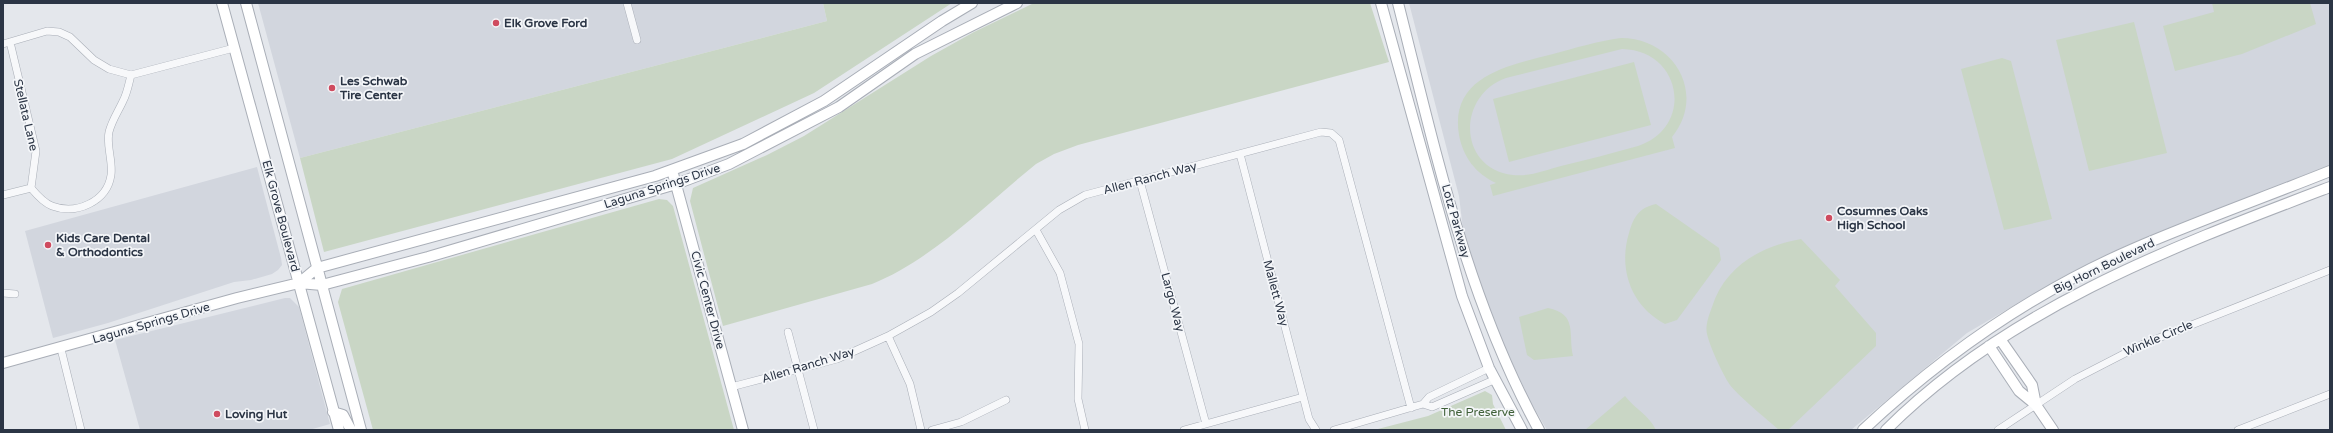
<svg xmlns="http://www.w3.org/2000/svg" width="2333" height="433" font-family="'Varela Round',sans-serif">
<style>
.built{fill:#d2d6de}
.green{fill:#c9d6c5;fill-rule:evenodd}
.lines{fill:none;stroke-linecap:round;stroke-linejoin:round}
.street-casing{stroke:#a9aeb7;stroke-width:8}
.secondary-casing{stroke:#a9aeb7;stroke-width:12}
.street{stroke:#f7f8fa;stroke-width:7}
.secondary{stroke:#fff;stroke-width:10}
.poi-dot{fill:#cf4b5f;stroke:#f4f6f9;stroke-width:1.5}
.labels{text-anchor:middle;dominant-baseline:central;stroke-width:3.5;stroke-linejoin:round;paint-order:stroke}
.poi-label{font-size:12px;font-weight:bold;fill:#2b3545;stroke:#f4f6f9;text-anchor:start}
.street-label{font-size:12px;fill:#2b3545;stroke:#f4f6f9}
.park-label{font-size:12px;fill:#406039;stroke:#f4f6f9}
</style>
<rect width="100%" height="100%" fill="#e4e7ec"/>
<path class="built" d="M258,3H823L827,21L300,158Z
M1409,3H2330V165L2126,246L2066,275L1967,333L1851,430H1547L1531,403L1500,337L1479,284L1463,229L1459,196Z
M257,167L281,258L282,265L278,270L272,274L251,280L234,282L108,323L53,338L25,231Z
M285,298H290L299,307L330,424L309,430H140L115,340Z"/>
<path class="green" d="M823,3H952L814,93L672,159L324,252L300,158L827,21Z
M1034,3H1370L1389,62L1078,145L1054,154L1036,164C985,205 932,260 872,284L723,326L690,201L693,188L767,155L804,136L931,56L974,32Z
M2212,3H2310L2316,24L2242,54L2175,71L2163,26L2214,12Z
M2134,22L2167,153L2089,171L2056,40Z
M1621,38C1674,38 1707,94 1672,137L1675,148L1493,196L1490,185L1496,183C1476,174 1463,157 1459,135C1449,75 1511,65 1553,54C1575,48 1598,41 1621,38ZM1622,49C1682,50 1695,127 1638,146C1612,153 1587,160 1561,166C1546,170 1529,177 1513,175C1458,169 1456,96 1506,78Z
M2002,58L2011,61L2052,219L2004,230L1961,69Z
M1634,62L1651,125L1509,162L1493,99Z
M659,199L667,200L673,206L734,430H373L338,302L342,289Z
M1656,204L1719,248L1721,260L1677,320L1665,324C1631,306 1618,269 1629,233C1634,216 1639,208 1656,204Z
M1801,239L1840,280L1835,286L1876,333V346L1788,430H1779C1767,419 1734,393 1728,382C1721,370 1710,347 1707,334C1705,326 1709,315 1712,307C1725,266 1761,246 1801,239Z
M1548,308C1578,314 1568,334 1573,356L1534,360L1527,355L1519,317Z
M1485,391L1492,395L1493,404L1506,430H1374L1428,416Z
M1625,396C1635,409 1649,415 1656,430H1585Z"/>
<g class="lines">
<defs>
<path id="street" d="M627,3L637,40
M10,42L36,151L31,188
M3,44L47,31L59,32L70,37L94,60L109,69L131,75L234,48
M1240,154L1309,419L1316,430
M1140,181L1206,424
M3,195L31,188C36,194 44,203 52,206C76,215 107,202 111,175C113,161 106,145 109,132C112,120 118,112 123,101C127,94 129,83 131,75
M1036,230L1060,273L1079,344L1078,399L1085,430
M3,293L15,294
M788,332L814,430
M888,336L910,384L921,430
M61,349L81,430
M731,387L837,359L888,336L931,312L958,293L1059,210L1085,195L1321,132L1331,133L1339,140L1411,408
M1423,404L1432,407L1496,379
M932,430L961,422L1006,400
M1184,430L1303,397
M1334,430L1423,404L1429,397L1489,368
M1998,430L2075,379L2141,345L2330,270
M2238,430L2330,394"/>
<path id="secondary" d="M222,3L339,430
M246,3L361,430
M1381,3L1462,296L1489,368L1522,430
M1398,3C1435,149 1466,297 1539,430
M672,170L743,430
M299,283L317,268L655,176L743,144L824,101L942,21L972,3
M2000,339L2032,385L2036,405
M1989,346L2019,391L2036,405L2053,430
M3,363L237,298L299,283L322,285L428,257L676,184L729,164L839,107L915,54L1017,3
M333,412L343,415L351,430
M1863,430C1942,356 2034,292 2133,249C2198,221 2265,197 2330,171
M1886,430C2008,308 2172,247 2330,187"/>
</defs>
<use href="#street" class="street-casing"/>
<use href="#secondary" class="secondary-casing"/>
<use href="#street" class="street"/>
<use href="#secondary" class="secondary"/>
</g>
<g class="poi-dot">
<circle cx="496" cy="23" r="4"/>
<circle cx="332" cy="88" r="4"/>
<circle cx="1829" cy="218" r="4"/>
<circle cx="48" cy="245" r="4"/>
<circle cx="217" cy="414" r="4"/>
</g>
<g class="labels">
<g class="poi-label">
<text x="504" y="23">Elk Grove Ford</text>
<text x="340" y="81">Les Schwab<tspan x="340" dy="14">Tire Center</tspan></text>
<text x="1837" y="211">Cosumnes Oaks<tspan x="1837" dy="14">High School</tspan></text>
<text x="56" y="238">Kids Care Dental<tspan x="56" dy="14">&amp; Orthodontics</tspan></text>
<text x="225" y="414">Loving Hut</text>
</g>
<g class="street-label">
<text transform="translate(26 115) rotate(77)">Stellata Lane</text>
<text transform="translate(1150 178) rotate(-15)">Allen Ranch Way</text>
<text transform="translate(662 186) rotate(-18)">Laguna Springs Drive</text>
<text transform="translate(281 216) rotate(75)">Elk Grove Boulevard</text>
<text transform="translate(1456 221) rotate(74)">Lotz Parkway</text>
<text transform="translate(2104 266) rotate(-26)">Big Horn Boulevard</text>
<text transform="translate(1276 293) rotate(75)">Mallett Way</text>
<text transform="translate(708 300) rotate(75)">Civic Center Drive</text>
<text transform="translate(1173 302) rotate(75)">Largo Way</text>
<text transform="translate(151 323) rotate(-16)">Laguna Springs Drive</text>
<text transform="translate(2158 338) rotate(-23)">Winkle Circle</text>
<text transform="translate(808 365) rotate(-17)">Allen Ranch Way</text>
</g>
<g class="park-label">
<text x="1478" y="412">The Preserve</text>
</g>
</g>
<rect width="2333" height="433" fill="none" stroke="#2b3545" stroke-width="8"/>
</svg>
